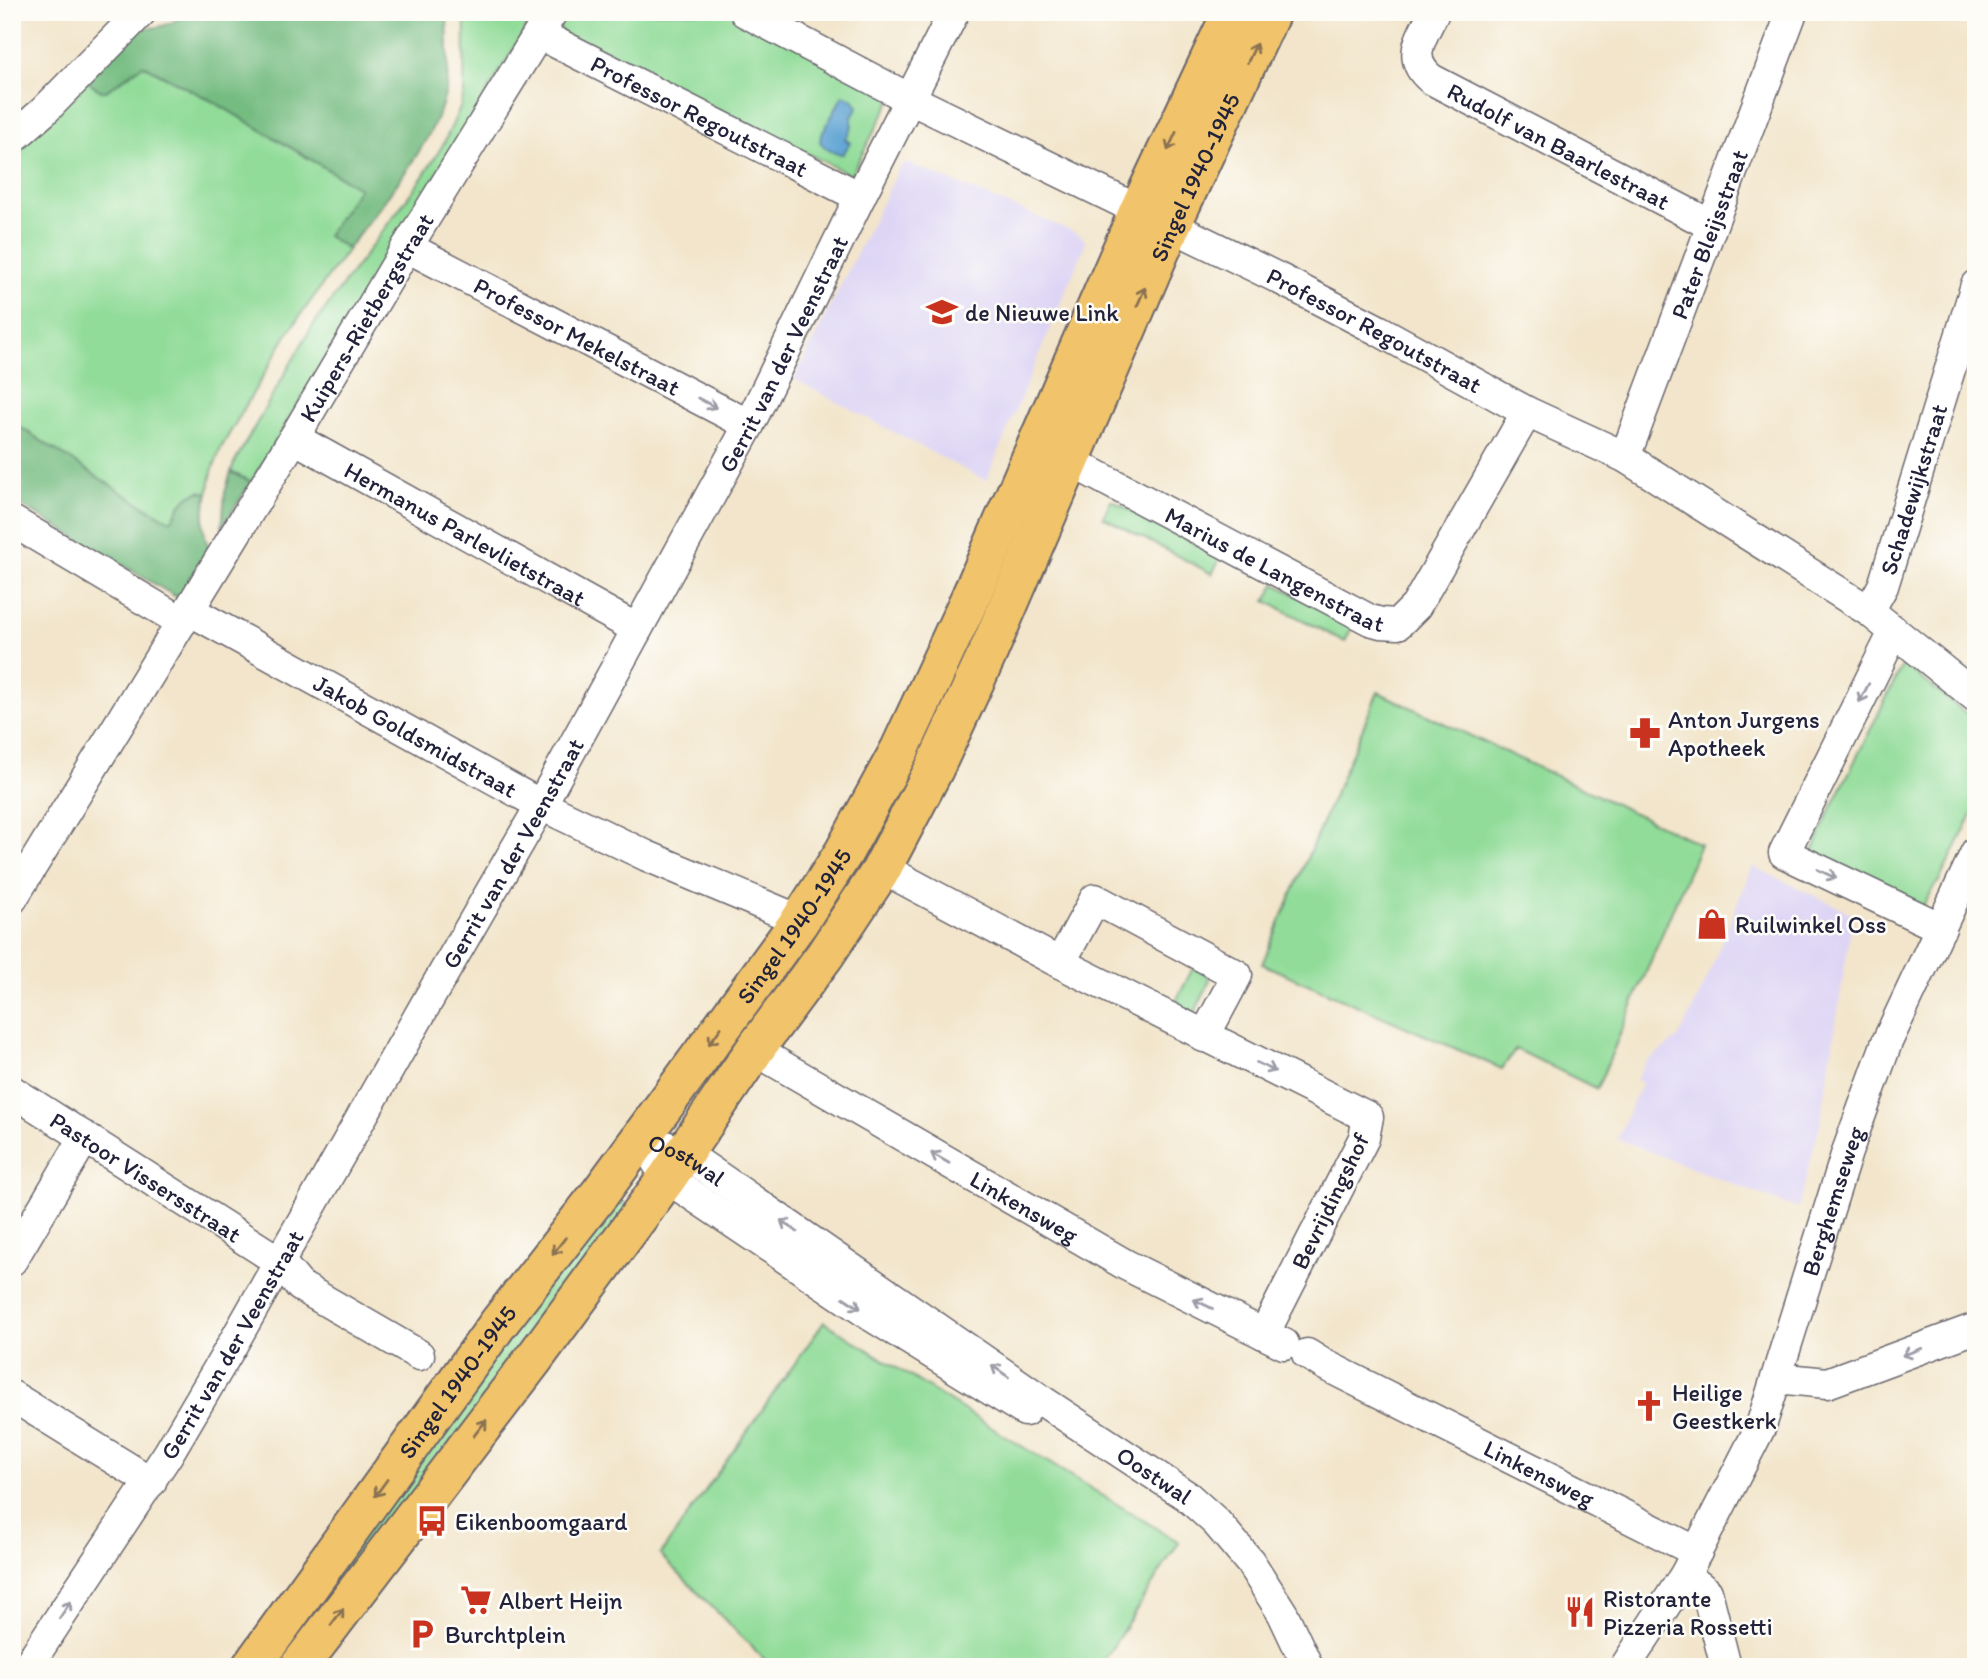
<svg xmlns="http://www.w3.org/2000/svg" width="1988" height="1679" font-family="Itim,sans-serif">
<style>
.built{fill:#ded5f5}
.green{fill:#91dc99;stroke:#5a7f6a;stroke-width:2}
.forest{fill:#74bc81;stroke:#4b6f5e;stroke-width:2}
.water{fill:#5da3d3;stroke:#406287;stroke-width:2}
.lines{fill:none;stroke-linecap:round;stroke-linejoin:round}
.minor-casing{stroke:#6b666d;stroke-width:33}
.major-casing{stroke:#6b666d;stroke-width:42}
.minor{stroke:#fff;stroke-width:30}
.major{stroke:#f1c36a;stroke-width:38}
.oneway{stroke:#8a7252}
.oneway2{stroke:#9c9ca7}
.labels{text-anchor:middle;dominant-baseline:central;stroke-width:5;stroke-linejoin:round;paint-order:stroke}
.street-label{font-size:24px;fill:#22223b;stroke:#fdfcf7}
.poi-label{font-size:24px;fill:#22223b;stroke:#fdfcf7;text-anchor:start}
</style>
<rect width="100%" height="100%" fill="#fdfcf7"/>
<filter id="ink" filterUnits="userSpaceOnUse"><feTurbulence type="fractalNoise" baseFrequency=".0143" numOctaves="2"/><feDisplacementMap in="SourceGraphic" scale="14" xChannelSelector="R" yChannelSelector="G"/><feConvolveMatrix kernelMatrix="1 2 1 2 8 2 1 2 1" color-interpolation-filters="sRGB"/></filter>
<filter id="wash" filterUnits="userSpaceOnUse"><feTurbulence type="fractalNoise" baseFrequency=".00686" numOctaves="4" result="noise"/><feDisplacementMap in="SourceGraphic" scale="28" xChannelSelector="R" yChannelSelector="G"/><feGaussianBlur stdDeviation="1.57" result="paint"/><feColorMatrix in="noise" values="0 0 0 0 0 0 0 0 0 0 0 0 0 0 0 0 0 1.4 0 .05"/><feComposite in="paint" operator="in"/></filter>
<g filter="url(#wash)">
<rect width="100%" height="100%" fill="#f2e5cb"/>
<path class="built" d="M908,163L1079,234L1085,240V245L986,481L794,379L901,165Z
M1752,866L1853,914L1821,1120L1798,1209L1617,1139L1642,1082L1636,1080L1644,1064L1679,1037L1704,986Z"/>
<path class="green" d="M465,12H536L251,482L231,472L234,463L311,328L422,178L444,143L460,108L464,94Z
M568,12H734L893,96L851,175L563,35L559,26Z
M142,64L214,102L360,189L327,236L348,249L290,330L221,448L212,472L208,493L199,491L181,504L172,520H168L124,494L12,422V130L75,73L106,91Z
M1111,500L1221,557L1212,574L1103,517Z
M1275,584L1353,625L1345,642L1266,601Z
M1903,664L1976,721V807L1940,879L1918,913L1809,861L1829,813Z
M1378,692L1700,844L1597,1089L1516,1049L1502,1069L1262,964Z
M1193,968L1205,973L1210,980L1195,1012L1190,1013L1174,1005Z
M613,1197L623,1201L630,1209L293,1667H260Z
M824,1322L1005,1436L1179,1542L1100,1667H772L660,1555Z"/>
<path class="forest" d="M191,12H447C447,35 450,60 447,83C442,135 379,206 348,249L327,236L359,188L214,102L143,65L106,91H101L75,73L122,26C154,30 163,29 191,12Z
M12,422L124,494L168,520H172C180,506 189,487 208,493C203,516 201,527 209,549L178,598L12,500Z
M231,472L251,482L222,528L225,492Z"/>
<path class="water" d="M843,95L853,99L858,107L852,117C853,125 851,133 845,139L850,143L843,154C835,155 824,148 820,142L821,136Z"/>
</g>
<g filter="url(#ink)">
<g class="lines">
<defs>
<g id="minor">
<path id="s1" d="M745,12L910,99L1278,278L1378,330L1527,412L1625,457L1869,611L1976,697"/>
<path id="s2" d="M1434,12C1422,37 1405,58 1431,79L1711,225"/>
<path id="s3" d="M539,34L860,197"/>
<path d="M12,139L44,111L141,12"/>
<path id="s4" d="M407,247L749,425"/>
<path id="s5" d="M294,438L637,629"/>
<path id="s6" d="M1625,457L1792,12"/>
<path id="s7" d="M1085,469L1370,620L1381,623L1398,624L1416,606L1527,412"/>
<path d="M12,521L182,622"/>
<path id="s8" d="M189,610L541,805L647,856L785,914L799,922"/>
<path id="s9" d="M1869,611L1883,586L1976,285"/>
<path d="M1894,632L1784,853L1941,928"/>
<path d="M895,875L1060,963L1368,1117L1364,1138L1264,1334"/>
<path id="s10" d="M12,899L294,438L407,247L552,12"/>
<path d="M1060,963L1095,899L1237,975L1204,1037"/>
<path id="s11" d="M770,1059L1126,1265L1284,1344"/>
<path id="s12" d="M12,1091L280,1262L300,1286L419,1355"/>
<path id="s13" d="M641,1137L684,1153L1047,1404L1187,1496L1216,1522L1250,1562L1283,1614L1308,1667"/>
<path d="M656,1161L667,1178L873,1317L1025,1411"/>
<path d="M12,1260L85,1137"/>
<path id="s14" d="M1307,1354L1325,1365L1697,1552"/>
<path d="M1777,1378L1827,1383L1976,1328"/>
<path d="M12,1396L151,1482"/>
<path d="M1685,1575L1707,1592L1726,1667"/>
<path id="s15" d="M27,1667L168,1454L231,1347L427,1002L541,805L749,425L860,197L954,12"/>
<path id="s16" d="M1625,1667L1685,1575L1761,1426L1847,1152L1887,1042L1976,852"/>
</g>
<g id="major">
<path id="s17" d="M251,1667L498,1324L601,1192L799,922L844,852L900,749L971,596L1139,210L1232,12"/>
<path id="s18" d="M299,1667L533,1360L667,1178L758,1045L825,955L880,872L934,769L987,655L1171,226L1271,12"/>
</g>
</defs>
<use href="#minor" class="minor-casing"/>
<use href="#major" class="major-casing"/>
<use href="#minor" class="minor"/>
<use href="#major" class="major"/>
</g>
<defs><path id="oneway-shaft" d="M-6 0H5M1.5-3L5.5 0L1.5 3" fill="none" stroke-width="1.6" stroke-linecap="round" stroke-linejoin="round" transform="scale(1.75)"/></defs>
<g class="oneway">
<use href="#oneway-shaft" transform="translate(1252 53) rotate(-65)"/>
<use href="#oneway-shaft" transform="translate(1172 141) rotate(115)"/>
<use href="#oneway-shaft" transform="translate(1141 297) rotate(-67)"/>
<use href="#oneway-shaft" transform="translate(715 1036) rotate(126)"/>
<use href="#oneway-shaft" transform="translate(559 1246) rotate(128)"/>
<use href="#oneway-shaft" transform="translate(480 1428) rotate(-52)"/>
<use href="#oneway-shaft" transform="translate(381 1488) rotate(126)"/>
<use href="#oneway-shaft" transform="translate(337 1617) rotate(-53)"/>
</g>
<g class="oneway2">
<use href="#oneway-shaft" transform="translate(707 403) rotate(28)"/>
<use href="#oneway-shaft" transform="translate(1864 693) rotate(117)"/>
<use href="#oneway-shaft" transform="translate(1827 874) rotate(25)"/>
<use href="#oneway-shaft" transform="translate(1266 1067) rotate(26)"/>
<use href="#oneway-shaft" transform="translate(940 1158) rotate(-150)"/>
<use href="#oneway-shaft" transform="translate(789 1226) rotate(-145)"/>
<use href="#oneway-shaft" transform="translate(852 1303) rotate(33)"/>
<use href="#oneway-shaft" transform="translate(1203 1304) rotate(-154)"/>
<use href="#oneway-shaft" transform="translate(1912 1352) rotate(160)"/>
<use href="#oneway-shaft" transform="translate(1000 1371) rotate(-145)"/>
<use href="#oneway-shaft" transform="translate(65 1610) rotate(-56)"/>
</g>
</g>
<defs>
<symbol id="school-bare" viewBox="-9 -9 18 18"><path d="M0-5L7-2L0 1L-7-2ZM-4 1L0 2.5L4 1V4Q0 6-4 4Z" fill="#c8321e" stroke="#fdfcf7" stroke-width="2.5" paint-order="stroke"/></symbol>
<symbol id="pharmacy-bare" viewBox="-9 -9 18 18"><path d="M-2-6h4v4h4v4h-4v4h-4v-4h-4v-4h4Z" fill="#c8321e" stroke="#fdfcf7" stroke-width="2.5" paint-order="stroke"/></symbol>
<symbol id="shop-bare" viewBox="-9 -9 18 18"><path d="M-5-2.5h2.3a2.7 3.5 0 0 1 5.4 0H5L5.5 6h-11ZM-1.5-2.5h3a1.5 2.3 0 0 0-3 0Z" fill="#c8321e" stroke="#fdfcf7" stroke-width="2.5" paint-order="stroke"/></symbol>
<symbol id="church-bare" viewBox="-9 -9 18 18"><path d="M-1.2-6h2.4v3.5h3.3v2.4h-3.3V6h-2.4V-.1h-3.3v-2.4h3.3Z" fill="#c8321e" stroke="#fdfcf7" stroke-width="2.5" paint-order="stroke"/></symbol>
<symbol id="bus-bare" viewBox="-9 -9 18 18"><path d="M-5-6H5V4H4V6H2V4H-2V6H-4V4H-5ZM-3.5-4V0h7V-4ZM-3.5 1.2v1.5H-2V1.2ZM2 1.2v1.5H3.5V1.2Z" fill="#c8321e" stroke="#fdfcf7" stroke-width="2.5" paint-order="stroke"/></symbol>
<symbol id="supermarket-bare" viewBox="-9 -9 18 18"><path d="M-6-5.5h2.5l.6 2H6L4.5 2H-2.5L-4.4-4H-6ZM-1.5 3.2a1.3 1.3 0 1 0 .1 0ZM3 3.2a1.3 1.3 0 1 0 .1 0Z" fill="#c8321e" stroke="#fdfcf7" stroke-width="2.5" paint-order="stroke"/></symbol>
<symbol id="restaurant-bare" viewBox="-9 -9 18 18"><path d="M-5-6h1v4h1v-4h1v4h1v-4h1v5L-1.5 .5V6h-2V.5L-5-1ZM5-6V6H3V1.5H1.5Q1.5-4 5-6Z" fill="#c8321e" stroke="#fdfcf7" stroke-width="2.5" paint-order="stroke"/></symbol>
<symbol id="parking-bare" viewBox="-9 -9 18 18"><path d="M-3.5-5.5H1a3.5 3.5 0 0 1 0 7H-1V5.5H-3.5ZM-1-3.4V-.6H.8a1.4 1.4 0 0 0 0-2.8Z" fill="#c8321e" stroke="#fdfcf7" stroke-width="2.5" paint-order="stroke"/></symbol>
</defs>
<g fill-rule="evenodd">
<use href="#school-bare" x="920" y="290" width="44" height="44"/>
<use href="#pharmacy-bare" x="1623" y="711" width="44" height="44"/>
<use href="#shop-bare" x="1690" y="902" width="44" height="44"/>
<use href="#church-bare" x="1627" y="1384" width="44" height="44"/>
<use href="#bus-bare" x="410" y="1499" width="44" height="44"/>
<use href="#supermarket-bare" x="454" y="1578" width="44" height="44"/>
<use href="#restaurant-bare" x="1558" y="1590" width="44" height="44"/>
<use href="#parking-bare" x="400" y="1612" width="44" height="44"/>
</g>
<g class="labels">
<g class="street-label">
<text stroke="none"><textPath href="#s3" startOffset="180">Professor Regoutstraat</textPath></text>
<text stroke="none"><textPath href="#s2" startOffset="219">Rudolf van Baarlestraat</textPath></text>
<text stroke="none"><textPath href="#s18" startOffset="1748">Singel 1940-1945</textPath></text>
<text stroke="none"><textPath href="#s6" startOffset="238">Pater Bleijsstraat</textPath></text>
<text stroke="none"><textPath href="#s10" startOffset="681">Kuipers-Rietbergstraat</textPath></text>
<text stroke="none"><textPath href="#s1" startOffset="705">Professor Regoutstraat</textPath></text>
<text stroke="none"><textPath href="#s4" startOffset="192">Professor Mekelstraat</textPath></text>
<text stroke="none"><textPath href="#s15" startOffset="1516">Gerrit van der Veenstraat</textPath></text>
<text stroke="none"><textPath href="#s9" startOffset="130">Schadewijkstraat</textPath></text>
<text stroke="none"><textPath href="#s5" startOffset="196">Hermanus Parlevlietstraat</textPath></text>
<text stroke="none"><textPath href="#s7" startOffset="215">Marius de Langenstraat</textPath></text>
<text stroke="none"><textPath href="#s8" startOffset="259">Jakob Goldsmidstraat</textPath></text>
<text stroke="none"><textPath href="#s15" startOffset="948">Gerrit van der Veenstraat</textPath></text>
<text stroke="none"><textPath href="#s17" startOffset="919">Singel 1940-1945</textPath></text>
<text stroke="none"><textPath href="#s13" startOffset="51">Oostwal</textPath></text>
<text stroke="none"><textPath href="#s12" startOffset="159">Pastoor Vissersstraat</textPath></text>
<text transform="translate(1330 1201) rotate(-64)">Bevrijdingshof</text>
<text stroke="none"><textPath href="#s16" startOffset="513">Berghemseweg</textPath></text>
<text stroke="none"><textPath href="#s11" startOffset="294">Linkensweg</textPath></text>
<text stroke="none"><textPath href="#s15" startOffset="382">Gerrit van der Veenstraat</textPath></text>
<text stroke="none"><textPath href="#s17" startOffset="352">Singel 1940-1945</textPath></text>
<text stroke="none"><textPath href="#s14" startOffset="261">Linkensweg</textPath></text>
<text stroke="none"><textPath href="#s13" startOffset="616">Oostwal</textPath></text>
</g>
<g class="poi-label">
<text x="965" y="312">de Nieuwe Link</text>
<text x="1668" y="719">Anton Jurgens<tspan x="1668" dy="28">Apotheek</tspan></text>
<text x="1735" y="924">Ruilwinkel Oss</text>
<text x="1672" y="1392">Heilige<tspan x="1672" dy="28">Geestkerk</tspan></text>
<text x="455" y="1521">Eikenboomgaard</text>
<text x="1603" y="1598">Ristorante<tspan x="1603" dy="28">Pizzeria Rossetti</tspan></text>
<text x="499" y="1600">Albert Heijn</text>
<text x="445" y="1634">Burchtplein</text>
</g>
</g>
<rect width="1988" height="1679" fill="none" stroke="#fdfcf7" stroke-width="42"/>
</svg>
